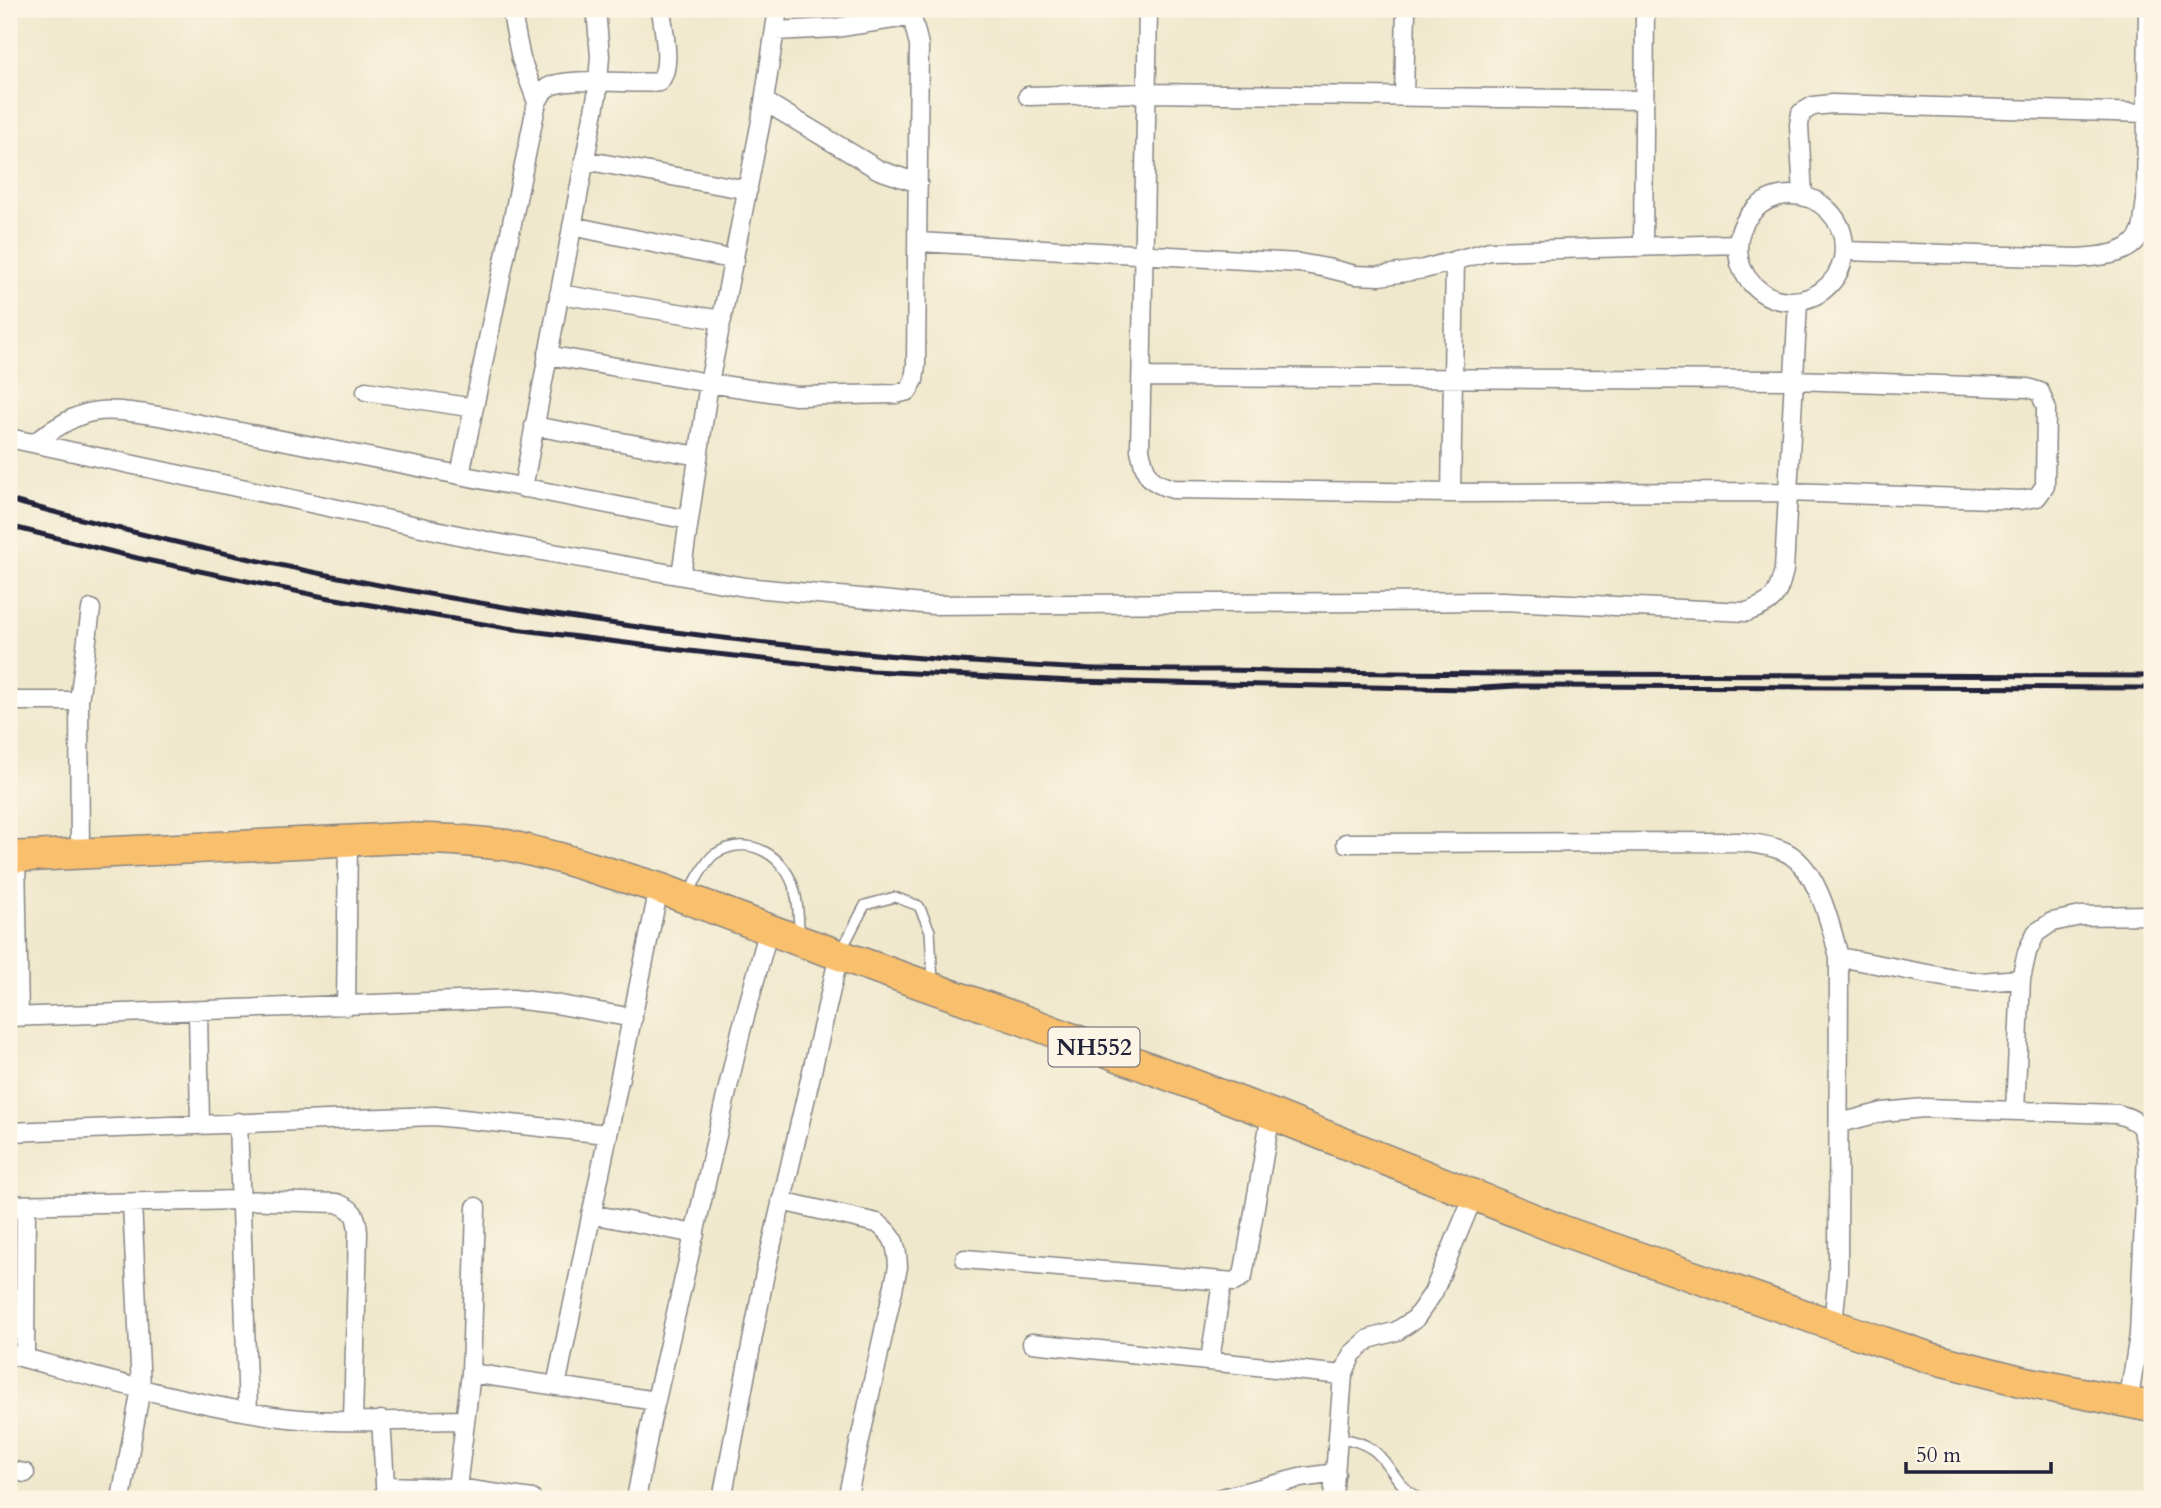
<svg xmlns="http://www.w3.org/2000/svg" width="2161" height="1508" font-family="Cardo,serif">
<style>
.lines{fill:none;stroke-linecap:round;stroke-linejoin:round}
.lane-casing{stroke:#888584;stroke-width:12}
.street-casing{stroke:#888584;stroke-width:21}
.highway-casing{stroke:#888584;stroke-width:33}
.lane{stroke:#fff;stroke-width:9}
.street{stroke:#fff;stroke-width:18}
.highway{stroke:#f8bf6c;stroke-width:30}
.rail{stroke:#22223b;stroke-width:5}
.labels{text-anchor:middle;dominant-baseline:central;stroke-width:6;stroke-linejoin:round;paint-order:stroke}
.shield{fill:#fcf5e5;stroke:#63616e;stroke-width:2}
.shield-label{font-size:23px;font-weight:bold;fill:#22223b}
</style>
<rect width="100%" height="100%" fill="#fcf5e5"/>
<filter id="ink" filterUnits="userSpaceOnUse"><feTurbulence type="fractalNoise" baseFrequency=".0143" numOctaves="2"/><feDisplacementMap in="SourceGraphic" scale="14" xChannelSelector="R" yChannelSelector="G"/><feConvolveMatrix kernelMatrix="1 2 1 2 8 2 1 2 1" color-interpolation-filters="sRGB"/></filter>
<filter id="wash" filterUnits="userSpaceOnUse"><feTurbulence type="fractalNoise" baseFrequency=".00686" numOctaves="4" result="noise"/><feDisplacementMap in="SourceGraphic" scale="28" xChannelSelector="R" yChannelSelector="G"/><feGaussianBlur stdDeviation="1.57" result="paint"/><feColorMatrix in="noise" values="0 0 0 0 0 0 0 0 0 0 0 0 0 0 0 0 0 1.4 0 .05"/><feComposite in="paint" operator="in"/></filter>
<g filter="url(#wash)">
<rect width="100%" height="100%" fill="#efe8cc"/>
</g>
<g filter="url(#ink)">
<g class="lines">
<defs>
<path id="lane" d="M687,895C694,885 706,859 715,854C749,832 787,857 795,892C799,906 798,922 800,936
M842,949L865,905L895,897L919,906L930,931L933,982
M1339,1438C1391,1444 1383,1476 1419,1499"/>
<path id="street" d="M511,9L521,59L537,102
M775,31L835,28L913,16
M1028,96L1147,93L1645,100
M1404,96L1406,9
M764,101L879,170L918,183
M584,160L748,190
M1738 248a53 53 0 1 1 106 0a53 53 0 1 1-106 0Z
M1803,195L1799,125L1801,113L1813,106L1832,104L2147,113
M572,226L735,260
M918,242L1299,263L1327,268L1355,275L1380,276L1424,269L1490,251L1738,244
M1643,247L1645,9
M1845,251L2078,258C2101,256 2133,256 2142,230C2144,221 2144,210 2146,201L2148,9
M559,294L722,320
M547,355L709,383L796,396L896,394L908,391L914,380L916,365L919,45L910,9
M1142,377L1794,380L2028,388L2040,392L2046,407L2045,486L2037,497L2021,500L1788,492L1451,493L1173,489C1147,482 1146,475 1140,450L1148,9
M366,391L474,408
M534,426L698,456
M9,438L491,542L745,587L933,605L1503,601L1747,612C1774,602 1777,598 1784,570L1798,301
M34,443C86,405 98,407 159,416L689,520
M460,475L537,102C540,98 543,90 547,88C566,75 634,85 659,82C673,67 663,29 661,9
M523,488L597,95L600,56L596,9
M1451,493L1455,260
M681,575L709,383L761,121L778,9
M9,701H79
M1346,843L1743,842C1755,844 1769,845 1781,850C1817,863 1830,923 1839,957L1838,1273L1833,1325
M80,852L79,701L91,609
M16,856L19,1017
M1839,957L1954,979L1980,982L2021,979
M346,1006L348,839
M198,1011L200,1124
M9,1017L513,999L555,1004L633,1018
M2015,1111L2021,979L2027,952L2036,933L2052,922L2081,916L2152,915
M238,1122L248,1412
M1840,1123L1883,1112L1924,1108L2117,1114C2143,1121 2144,1128 2147,1154L2139,1335L2128,1404
M9,1132L435,1116L607,1134
M781,1201L877,1223C895,1236 897,1245 898,1267L847,1499
M9,1205L241,1200L337,1203C353,1209 357,1215 358,1232L353,1420
M591,1214L695,1234
M965,1259L1234,1282L1243,1276L1271,1114
M1032,1343L1343,1375
M9,1354C96,1377 184,1403 273,1416C336,1425 401,1420 464,1420
M25,1358L26,1205
M1210,1360L1222,1282
M471,1373L656,1401
M556,1386L659,888
M381,1420L386,1499
M9,1470L25,1473
M385,1486L457,1488L532,1499
M457,1488L471,1373L476,1207
M121,1499L141,1388L132,1203
M636,1499L650,1426L741,1031L769,929
M722,1499L765,1273L839,955
M1218,1499L1300,1478L1336,1473
M1333,1499L1343,1375L1352,1354L1369,1339L1397,1331L1415,1319L1433,1293L1474,1195"/>
<path id="highway" d="M9,857L404,838L454,840L507,845L560,858L659,888L800,941L1023,1020L1271,1114L1566,1232L1833,1325L1931,1358L2021,1381L2152,1407"/>
</defs>
<use href="#lane" class="lane-casing"/>
<use href="#street" class="street-casing"/>
<use href="#highway" class="highway-casing"/>
<use href="#lane" class="lane"/>
<use href="#street" class="street"/>
<use href="#highway" class="highway"/>
<path class="rail" d="M9,500C350,593 715,649 1068,668C1118,670 1169,670 1219,670C1321,672 1422,674 1523,674C1733,675 1943,675 2152,676
M9,526L137,558L324,597L507,628L689,651L872,671L1072,681L1467,689L1516,686L2152,688"/>
</g>
</g>
<g class="labels">
<rect class="shield" x="1048.5" y="1027.5" width="91" height="39" rx="5"/>
<g class="shield-label">
<text x="1094" y="1047">NH552</text>
</g>
</g>
<rect width="2161" height="1508" fill="none" stroke="#fcf5e5" stroke-width="35"/>
<path d="M1906 1462v10h145v-10" fill="none" stroke="#22223b" stroke-width="3.5"/>
<text x="1916" y="1462" font-size="21" fill="#22223b" stroke="#fcf5e5" stroke-width="5" paint-order="stroke">50 m</text>
</svg>
